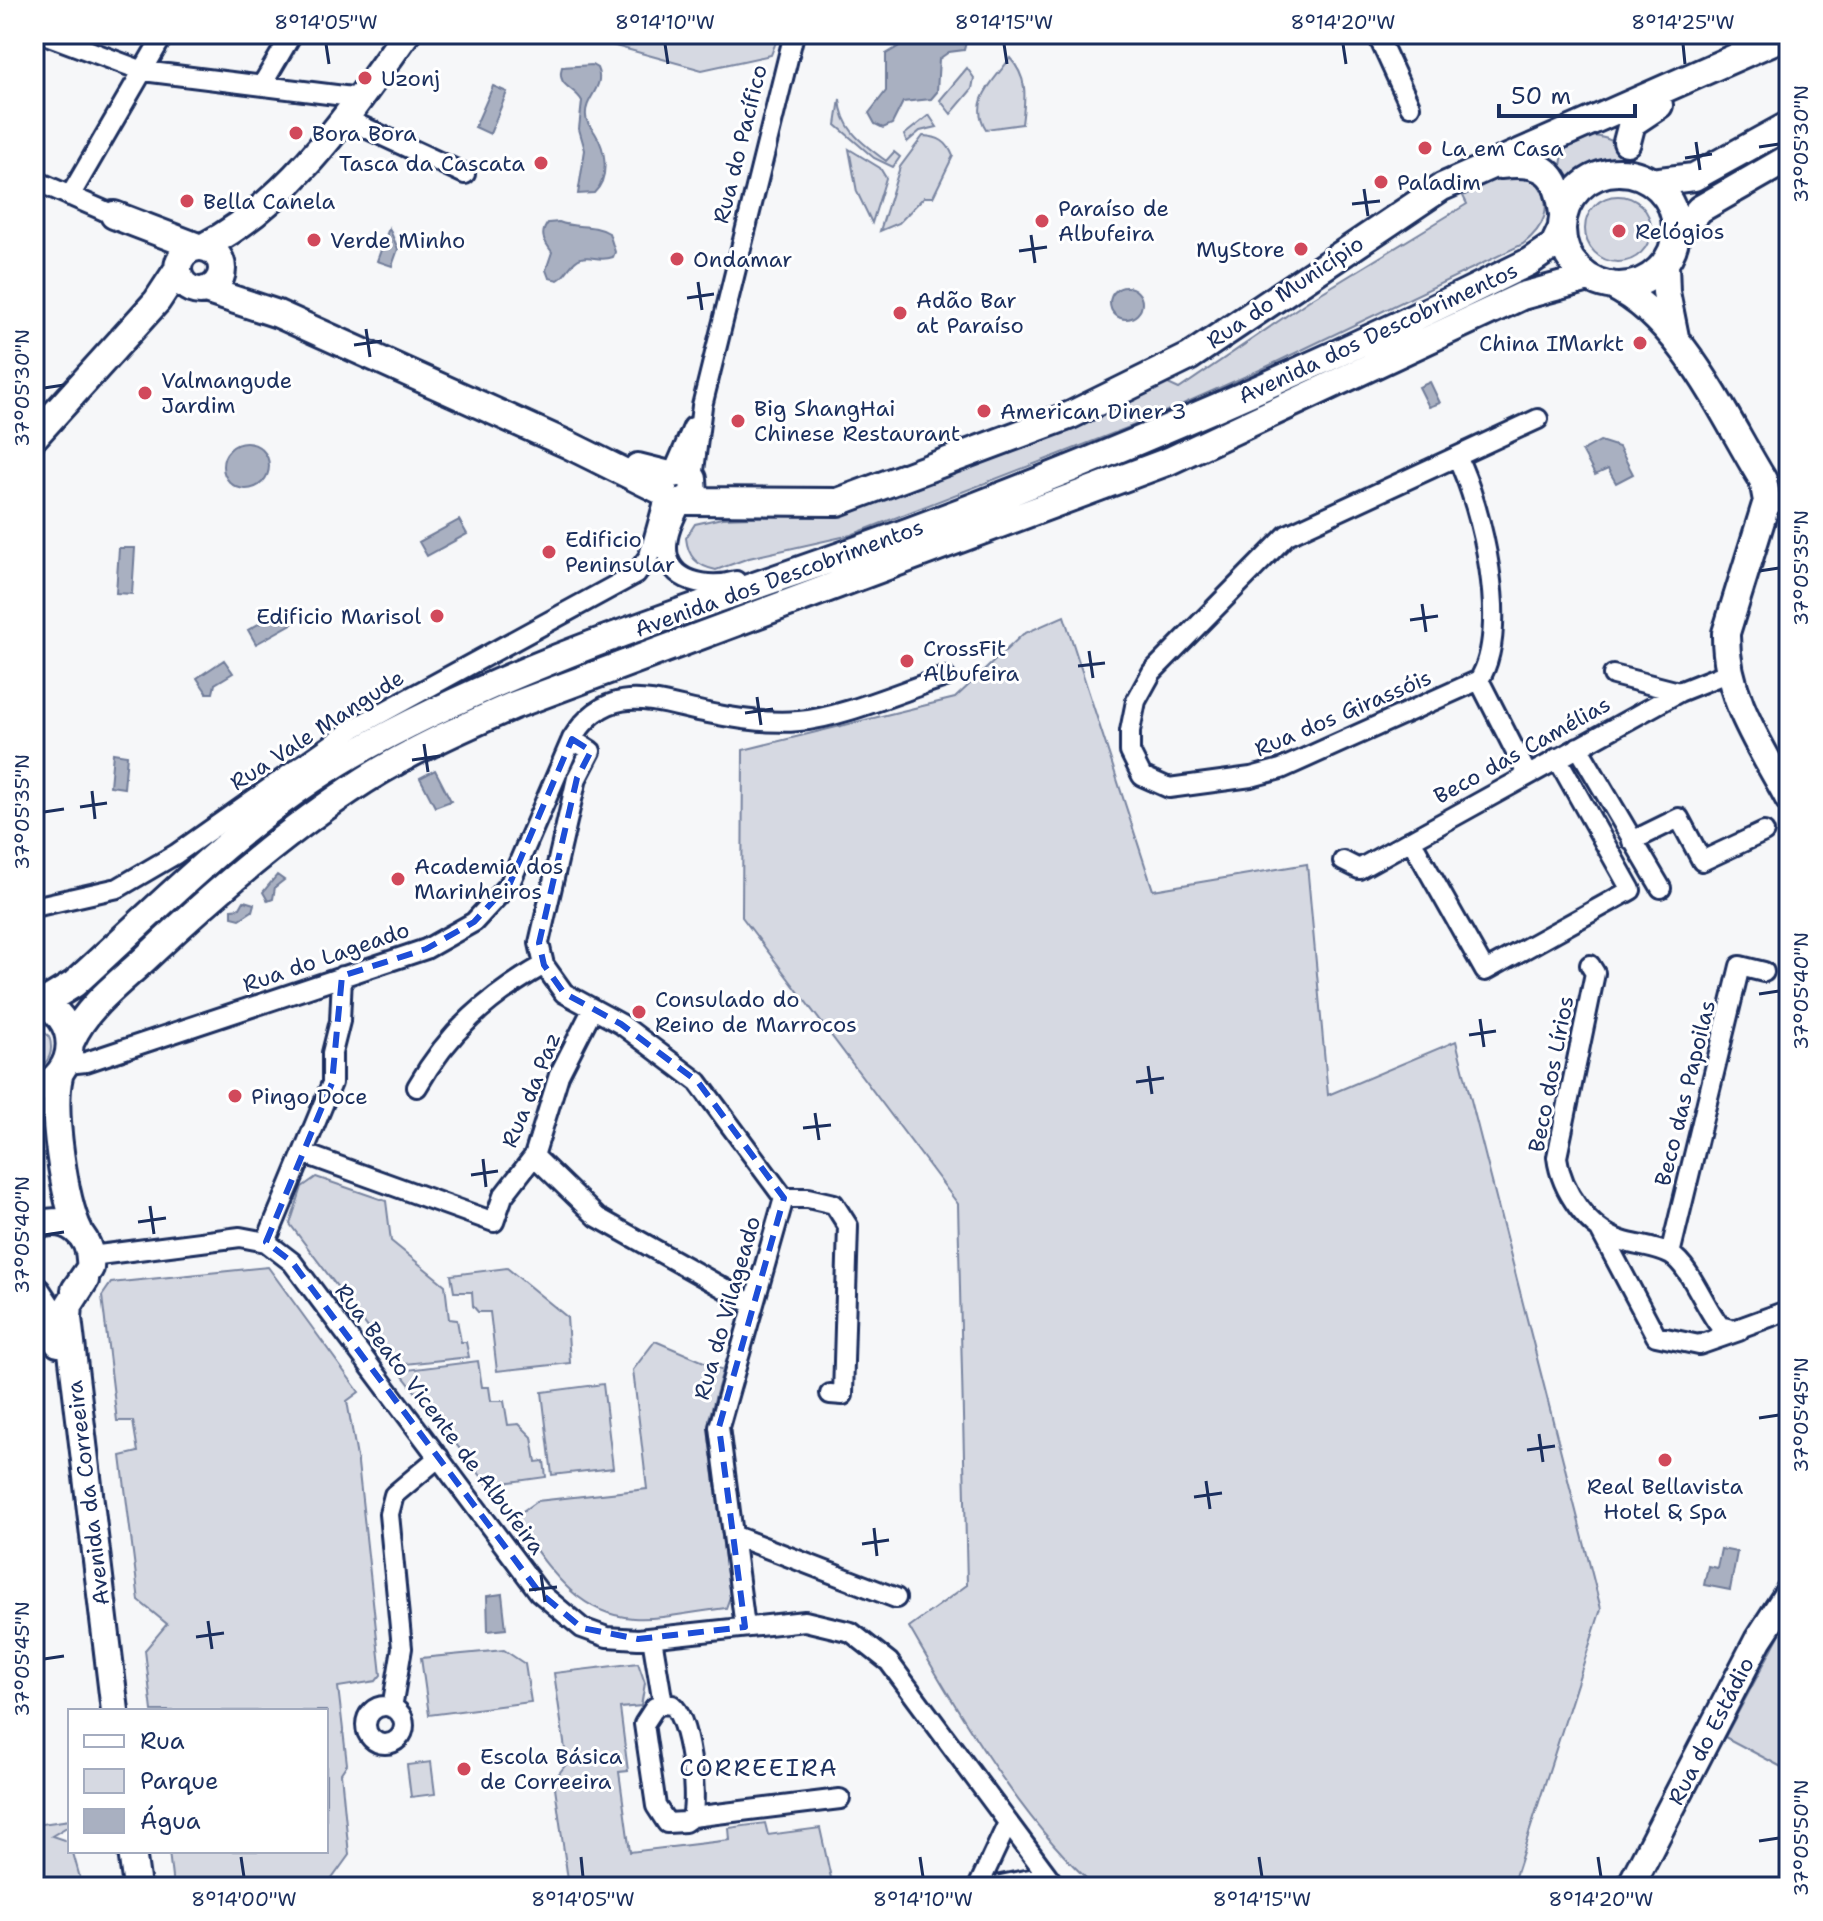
<svg xmlns="http://www.w3.org/2000/svg" width="1823" height="1921" font-family="'Shantell Sans',sans-serif">
<style>
.green{fill:#d6d9e2;stroke:#7884a0;stroke-width:2}
.water{fill:#a9b0c1;stroke:#707c99;stroke-width:2}
.lines{fill:none;stroke-linecap:round;stroke-linejoin:round}
.street-casing{stroke:#1b2f5e;stroke-width:24}
.secondary-casing{stroke:#1b2f5e;stroke-width:32}
.street{stroke:#fff;stroke-width:18}
.secondary{stroke:#fff;stroke-width:26}
.marked{fill:none;stroke:#1d4ed8;stroke-width:6;stroke-dasharray:16 10;stroke-linejoin:round}
.ticks{fill:none;stroke:#1b2f5e;stroke-width:3}
.poi-dot{fill:#d1495b;stroke:#fff;stroke-width:3}
.labels{text-anchor:middle;dominant-baseline:central;stroke-width:6;stroke-linejoin:round;paint-order:stroke}
.poi-label{font-size:22px;fill:#1b2f5e;stroke:#fff;text-anchor:start}
.street-label{font-size:22px;fill:#1b2f5e;stroke:#fff}
.neighbourhood-label{font-size:24px;letter-spacing:2px;fill:#1b2f5e;stroke:#fff}
.neatline{fill:none;stroke:#1b2f5e;stroke-width:3}
.ticks-label{font-size:20px;text-anchor:middle;fill:#1b2f5e}
</style>
<rect width="100%" height="100%" fill="#f6f7f9"/>
<filter id="ink" filterUnits="userSpaceOnUse"><feTurbulence type="fractalNoise" baseFrequency=".0125" numOctaves="2"/><feDisplacementMap in="SourceGraphic" scale="16" xChannelSelector="R" yChannelSelector="G"/><feConvolveMatrix kernelMatrix="1 2 1 2 8 2 1 2 1" color-interpolation-filters="sRGB"/></filter>
<g filter="url(#ink)">
<path class="green" d="M544,34H779L771,55L702,70L601,42Z
M1010,58C1029,79 1025,99 1022,124L986,129C968,100 995,81 1010,58Z
M967,68L974,78L972,89L951,114L940,100Z
M840,99C842,130 862,143 886,161L894,152L900,157L893,167L874,158L836,125Z
M929,115L937,127L920,131L907,142L904,135Z
M923,136C939,137 947,141 953,156L933,197H924L899,223L880,231L900,167Z
M1593,136C1613,138 1620,144 1627,163C1601,163 1582,168 1568,191C1560,175 1559,165 1565,149Z
M849,149L880,168L886,178L872,223L857,192Z
M1521,174L1539,183C1553,209 1544,227 1523,244L1262,369L1140,423L851,535L749,558L716,570C697,566 688,557 686,538L695,524L722,518L838,514L1164,382L1179,389L1308,301L1467,204L1463,196L1502,175Z
M1585 229a33 33 0 1 1 66 0a33 33 0 1 1-66 0Z
M1064,616L1153,890L1307,864L1328,1095L1456,1041L1601,1609L1512,1886L1096,1887C1024,1825 956,1709 909,1627L967,1585L958,1204L742,917L743,750L955,698L1023,634Z
M34,1025L49,1036C54,1051 50,1064 34,1070Z
M316,1177L386,1201L391,1241L445,1285L449,1319L457,1320L461,1342H466L469,1357L396,1365L290,1224L302,1187Z
M268,1267L359,1392L347,1401L358,1463L381,1675L376,1681L338,1687L347,1764L341,1773L349,1855L326,1887H173L169,1851H326V1711H152L145,1650L167,1624L139,1601L121,1456L138,1452L133,1421H117L102,1296L111,1283Z
M507,1268L567,1317L570,1363L497,1371L490,1312H478L473,1306L472,1292H454L451,1275Z
M655,1341L723,1370L709,1419V1438L730,1597L726,1608C696,1611 662,1620 633,1618C573,1614 545,1561 513,1518L537,1501L647,1489L633,1370Z
M478,1361L482,1387H489L491,1401H504L508,1425L519,1424L532,1437L536,1462L544,1461L546,1477L488,1485L399,1371Z
M603,1384L613,1468L552,1475L542,1392Z
M1789,1617V1771L1725,1737Z
M504,1650L525,1664L531,1702L429,1715L421,1658Z
M638,1663L645,1683L641,1706L620,1708L628,1771L619,1772L630,1852L730,1840L729,1828L765,1823L768,1835L820,1828L833,1887H569L554,1780L567,1763L554,1673Z
M431,1762L435,1794L411,1797L407,1765Z
M70,1820V1825L52,1836L70,1842L80,1878L73,1887H34V1825Z"/>
<path class="water" d="M934,34H968L964,50L949,52L939,59L937,92L931,99L903,102L892,124L883,128L875,124L869,113L886,91V54L903,44L925,43Z
M592,65L597,68C606,87 584,98 586,116C586,123 591,127 595,133C606,150 610,178 594,193L578,194L585,150L579,129L582,101C575,87 556,87 562,67Z
M493,86L507,92L490,134L475,127Z
M559,222C576,229 592,223 609,233L615,252L613,257C600,262 591,255 581,258C571,261 567,275 558,280L549,278L546,270L552,252C544,241 539,234 548,223Z
M389,228L398,249L392,266L377,261Z
M1110 303a16 16 0 1 1 32 0a16 16 0 1 1-32 0Z
M1430,382L1440,403L1429,407L1419,387Z
M1600,441L1619,447L1633,474L1616,483L1608,469L1595,475L1582,451Z
M223 466a23 23 0 1 1 46 0a23 23 0 1 1-46 0Z
M459,520L467,534L427,556L419,542Z
M119,548H135L132,594L116,593Z
M287,608L295,622L256,644L248,630Z
M224,660L233,673L215,684L213,693H207L197,678Z
M113,753L127,755L124,788L110,786Z
M435,770L451,801L435,807L420,778Z
M277,875L284,880L275,887L273,899L268,901L263,892Z
M244,901L254,904L252,911L240,919L232,917V909L240,908Z
M1721,1549L1737,1552L1730,1590L1704,1585L1708,1566L1717,1568Z
M502,1594L506,1629L488,1631L487,1596Z"/>
<g class="lines">
<defs>
<path id="street" d="M44,34L143,71L360,98
M1377,34L1410,106
M262,85L292,34
M344,118L465,174
M34,180L114,215
M70,196L164,34
M1457,457C1482,508 1511,630 1479,680L1527,774
M673,473L693,427
M693,479L702,406L794,34
M1767,501L1789,504
M681,504C675,517 667,532 667,547C666,583 710,589 736,581
M1613,675L1679,692
M1479,680L1281,769L1251,777L1169,788L1142,776L1130,752V731L1136,701L1152,672L1287,535L1538,419
M572,739L591,751L577,778L539,943L544,965L564,993L621,1024L698,1082L784,1198L719,1427L745,1627
M1578,747L1661,888
M1411,840L1485,971L1631,890L1557,758
M1632,841L1679,818L1702,861L1764,832
M1343,861L1359,869L1679,692L1727,673
M34,907L118,888L176,854L356,727L636,574L649,556L665,498
M1590,965L1595,973L1557,1157C1561,1190 1588,1230 1622,1241C1637,1246 1657,1247 1671,1255C1690,1266 1705,1308 1720,1326L1734,1330L1789,1310
M67,1064L86,1062L426,949L474,922L510,883L572,739C608,680 653,702 708,713C737,719 769,724 799,721C841,718 904,690 945,677
M417,1087C448,1032 489,996 544,965
M305,1154L494,1222L503,1196L534,1156L559,1075L592,1010
M534,1156L597,1217L752,1304
M784,1198H808L834,1204L848,1226L843,1395L830,1394
M1600,1230L1656,1336L1699,1345L1739,1331
M266,1242L332,1083V1053L340,1021L342,976
M1670,1254L1740,966L1764,972
M91,1256L240,1237L266,1242L292,1262L539,1592L582,1628L607,1637L638,1639L805,1621L851,1632L889,1662L1056,1887
M735,1536L896,1598
M652,1638L663,1704
M663,1704L672,1705C689,1718 698,1795 692,1817L685,1822L667,1823L656,1806L644,1724L655,1707Z
M366 1725a19 19 0 1 1 38 0a19 19 0 1 1-38 0Z
M392,1708L402,1648L389,1514L394,1495L439,1457
M692,1817L840,1799
M978,1887L1007,1825
M991,1887L1045,1876"/>
<path id="secondary" d="M1627,142L1632,123L1659,105
M1500,165C1543,160 1558,171 1563,214
M1562 229a57 57 0 1 1 114 0a57 57 0 1 1-114 0Z
M1651,182L1694,177L1789,125
M114,215L195,246
M1676,236L1700,209L1789,158
M178 269a22 22 0 1 1 44 0a22 22 0 1 1-44 0Z
M203,247C291,202 350,112 406,34
M1665,264L1666,292L1675,337
M1611,285C1682,319 1723,415 1763,480L1767,501L1726,633C1725,696 1760,745 1789,799
M205,290L278,314L569,445L664,492
M34,437L157,301L178,269
M638,467L670,475L682,472L693,479L694,496L677,504
M689,501L838,502L1071,415L1189,357L1442,187L1789,34
M34,1000C82,1014 81,1075 34,1090
M43,1003L74,984C162,904 249,814 353,754C528,655 723,600 910,531C1121,452 1328,362 1529,262L1554,245L1561,230
M71,1041C86,1006 121,982 148,956C215,892 287,830 365,780C412,750 462,728 512,706L1169,461L1522,296L1589,278
M59,1076C51,1110 64,1200 79,1231
M34,1227C65,1212 93,1234 90,1268L75,1290
M85,1280L69,1305L68,1318L115,1711
M37,1292L55,1319L58,1343
M132,1851L137,1887
M1630,1887L1758,1640L1789,1592"/>
</defs>
<use href="#street" class="street-casing"/>
<use href="#secondary" class="secondary-casing"/>
<use href="#street" class="street"/>
<use href="#secondary" class="secondary"/>
</g>
</g>
<path class="marked" d="M572,739L591,751L577,778L539,943L544,965L564,993L621,1024L698,1082L784,1198L719,1427L745,1627L638,1639L582,1628L539,1592L292,1262L266,1242L332,1083L342,976L426,949L474,922L510,883Z"/>
<path class="ticks" d="M326,44L329,64M665,44L668,64M1004,44L1007,64M1343,44L1346,64M1683,44L1685,64M1696,142L1700,170M1759,147L1779,144M1685,158L1712,154M1364,189L1368,216M1352,204L1380,201M1031,235L1035,263M1019,251L1047,247M698,282L702,310M687,298L714,294M366,329L370,357M354,345L382,341M44,388L64,385M1759,571L1779,568M1422,604L1426,632M1410,620L1438,616M1089,651L1093,678M1078,666L1105,663M757,697L761,725M745,713L773,709M424,744L428,772M412,760L440,756M92,791L95,819M80,807L107,803M44,812L64,809M1759,994L1779,991M1480,1019L1484,1047M1469,1035L1496,1031M1148,1066L1152,1094M1136,1082L1164,1078M815,1113L819,1140M803,1128L831,1125M483,1159L486,1187M471,1175L498,1171M150,1206L154,1234M138,1222L166,1218M44,1235L64,1232M1759,1418L1779,1415M1539,1434L1543,1462M1527,1450L1555,1446M1206,1481L1210,1509M1194,1497L1222,1493M874,1528L877,1556M862,1544L889,1540M541,1575L545,1602M529,1590L557,1587M208,1621L212,1649M196,1637L224,1633M44,1659L64,1656M1759,1841L1779,1838M241,1857L244,1877M581,1857L583,1877M920,1857L923,1877M1259,1857L1262,1877M1598,1857L1601,1877"/>
<g class="poi-dot">
<circle cx="365" cy="78" r="8"/>
<circle cx="296" cy="133" r="8"/>
<circle cx="1425" cy="148" r="8"/>
<circle cx="541" cy="163" r="8"/>
<circle cx="1381" cy="182" r="8"/>
<circle cx="187" cy="201" r="8"/>
<circle cx="1042" cy="221" r="8"/>
<circle cx="1619" cy="231" r="8"/>
<circle cx="314" cy="240" r="8"/>
<circle cx="1301" cy="249" r="8"/>
<circle cx="677" cy="259" r="8"/>
<circle cx="900" cy="313" r="8"/>
<circle cx="1640" cy="343" r="8"/>
<circle cx="145" cy="393" r="8"/>
<circle cx="984" cy="411" r="8"/>
<circle cx="738" cy="421" r="8"/>
<circle cx="549" cy="552" r="8"/>
<circle cx="437" cy="616" r="8"/>
<circle cx="907" cy="661" r="8"/>
<circle cx="398" cy="879" r="8"/>
<circle cx="639" cy="1012" r="8"/>
<circle cx="235" cy="1096" r="8"/>
<circle cx="1665" cy="1460" r="8"/>
<circle cx="464" cy="1769" r="8"/>
</g>
<g class="labels">
<g class="poi-label">
<text x="381" y="78">Uzonj</text>
<text x="312" y="133">Bora Bora</text>
<text x="1441" y="148">La em Casa</text>
<text x="525" y="163" text-anchor="end">Tasca da Cascata</text>
<text x="1397" y="182">Paladim</text>
<text x="203" y="201">Bella Canela</text>
<text x="1058" y="208">Paraíso de<tspan x="1058" dy="25">Albufeira</tspan></text>
<text x="1635" y="231">Relógios</text>
<text x="330" y="240">Verde Minho</text>
<text x="1285" y="249" text-anchor="end">MyStore</text>
<text x="693" y="259">Ondamar</text>
<text x="916" y="300">Adão Bar<tspan x="916" dy="25">at Paraíso</tspan></text>
<text x="1624" y="343" text-anchor="end">China IMarkt</text>
<text x="161" y="380">Valmangude<tspan x="161" dy="25">Jardim</tspan></text>
<text x="754" y="408">Big ShangHai<tspan x="754" dy="25">Chinese Restaurant</tspan></text>
<text x="1000" y="411">American Diner 3</text>
<text x="565" y="539">Edificio<tspan x="565" dy="25">Peninsular</tspan></text>
<text x="421" y="616" text-anchor="end">Edificio Marisol</text>
<text x="923" y="648">CrossFit<tspan x="923" dy="25">Albufeira</tspan></text>
<text x="414" y="866">Academia dos<tspan x="414" dy="25">Marinheiros</tspan></text>
<text x="655" y="999">Consulado do<tspan x="655" dy="25">Reino de Marrocos</tspan></text>
<text x="251" y="1096">Pingo Doce</text>
<text x="1665" y="1486" text-anchor="middle">Real Bellavista<tspan x="1665" dy="25">Hotel &amp; Spa</tspan></text>
<text x="480" y="1756">Escola Básica<tspan x="480" dy="25">de Correeira</tspan></text>
</g>
<g class="street-label">
<text transform="translate(740 144) rotate(-76)">Rua do Pacífico</text>
<text transform="translate(1285 292) rotate(-34)">Rua do Município</text>
<text transform="translate(1378 333) rotate(-25)">Avenida dos Descobrimentos</text>
<text transform="translate(779 578) rotate(-20)">Avenida dos Descobrimentos</text>
<text transform="translate(1343 713) rotate(-23)">Rua dos Girassóis</text>
<text transform="translate(317 730) rotate(-33)">Rua Vale Mangude</text>
<text transform="translate(1522 750) rotate(-29)">Beco das Camélias</text>
<text transform="translate(326 957) rotate(-19)">Rua do Lageado</text>
<text transform="translate(1551 1074) rotate(-79)">Beco dos Lírios</text>
<text transform="translate(531 1090) rotate(-68)">Rua da Paz</text>
<text transform="translate(1685 1093) rotate(-76)">Beco das Papoilas</text>
<text transform="translate(727 1308) rotate(-74)">Rua do Vilageado</text>
<text transform="translate(440 1419) rotate(53)">Rua Beato Vicente de Albufeira</text>
<text transform="translate(88 1493) rotate(-97)">Avenida da Correeira</text>
<text transform="translate(1711 1731) rotate(-63)">Rua do Estádio</text>
</g>
<g class="neighbourhood-label">
<text x="759" y="1768">CORREEIRA</text>
</g>
</g>
<rect width="1823" height="1921" fill="none" stroke="#fff" stroke-width="88"/>
<rect x="68" y="1709" width="260" height="144" fill="#ffffff" stroke="#a4acbf" stroke-width="2"/>
<rect x="84" y="1735" width="40" height="12" fill="#ffffff" stroke="#a4acbf" stroke-width="2"/>
<text x="140" y="1749" font-size="24" fill="#1b2f5e">Rua</text>
<rect x="84" y="1769" width="40" height="24" fill="#d6d9e2" stroke="#a4acbf" stroke-width="2"/>
<text x="140" y="1789" font-size="24" fill="#1b2f5e">Parque</text>
<rect x="84" y="1809" width="40" height="24" fill="#a9b0c1" stroke="#a4acbf" stroke-width="2"/>
<text x="140" y="1829" font-size="24" fill="#1b2f5e">Água</text>
<path d="M1499 104v12h136v-12" fill="none" stroke="#1b2f5e" stroke-width="4"/>
<text x="1511" y="104" font-size="24" fill="#1b2f5e" stroke="#ffffff" stroke-width="6" paint-order="stroke">50 m</text>
<rect x="44" y="44" width="1735" height="1833" class="neatline"/>
<g class="ticks-label">
<text x="326" y="29">8°14'05"W</text>
<text x="665" y="29">8°14'10"W</text>
<text x="1004" y="29">8°14'15"W</text>
<text x="1343" y="29">8°14'20"W</text>
<text x="1683" y="29">8°14'25"W</text>
<text transform="translate(1801 144) rotate(-90)" y="7">37°05'30"N</text>
<text transform="translate(22 388) rotate(-90)" y="7">37°05'30"N</text>
<text transform="translate(1801 568) rotate(-90)" y="7">37°05'35"N</text>
<text transform="translate(22 812) rotate(-90)" y="7">37°05'35"N</text>
<text transform="translate(1801 991) rotate(-90)" y="7">37°05'40"N</text>
<text transform="translate(22 1235) rotate(-90)" y="7">37°05'40"N</text>
<text transform="translate(1801 1415) rotate(-90)" y="7">37°05'45"N</text>
<text transform="translate(22 1659) rotate(-90)" y="7">37°05'45"N</text>
<text transform="translate(1801 1838) rotate(-90)" y="7">37°05'50"N</text>
<text x="244" y="1906">8°14'00"W</text>
<text x="583" y="1906">8°14'05"W</text>
<text x="923" y="1906">8°14'10"W</text>
<text x="1262" y="1906">8°14'15"W</text>
<text x="1601" y="1906">8°14'20"W</text>
</g>
</svg>
